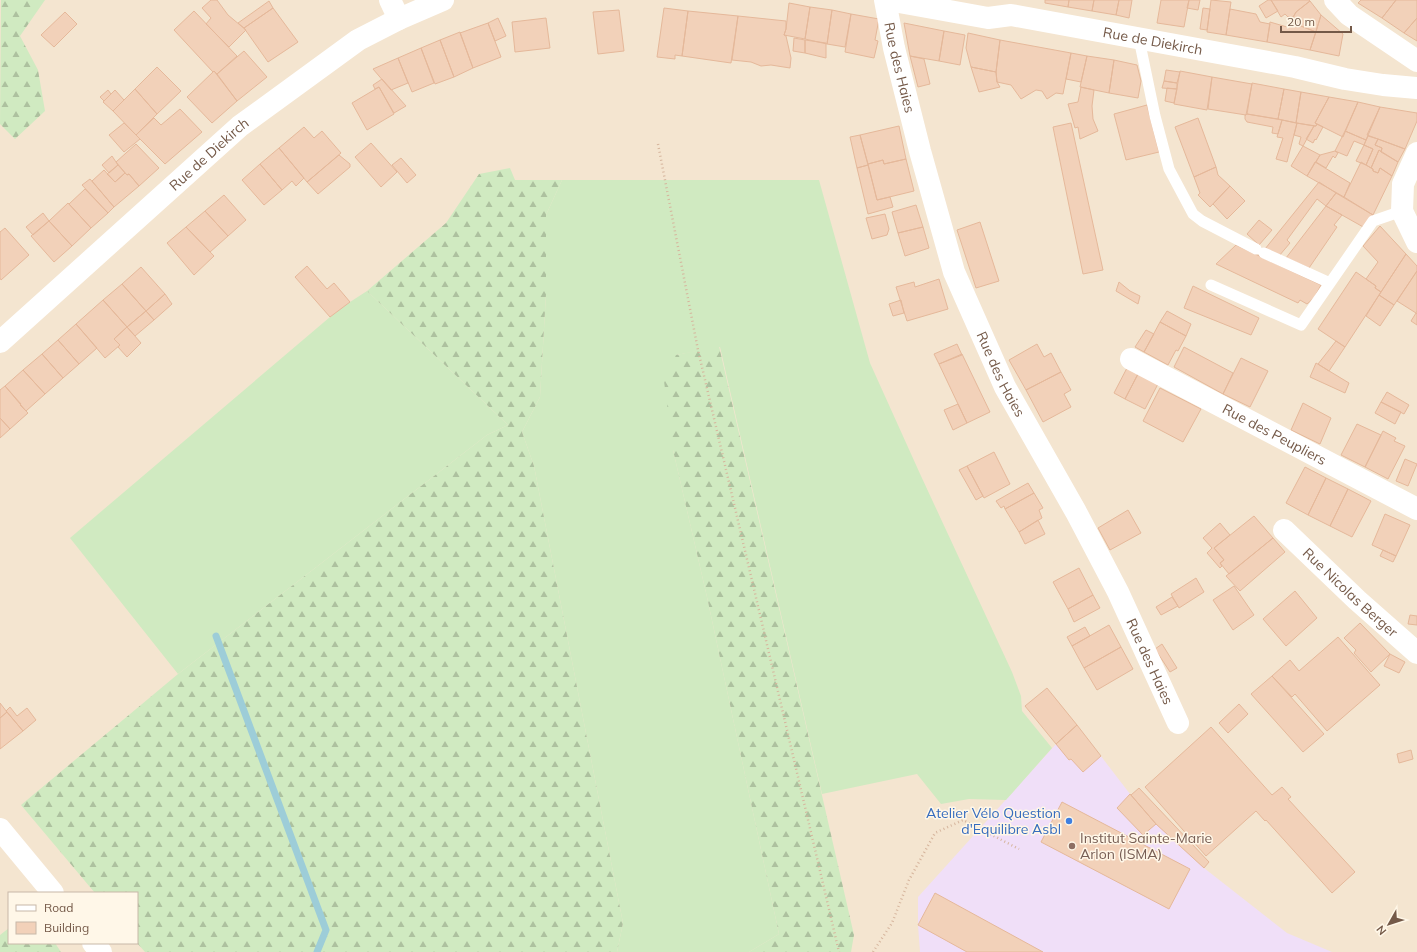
<svg xmlns="http://www.w3.org/2000/svg" width="1417" height="952" font-family="Mulish,sans-serif">
<style>
.residential{fill:#f4e5d0;fill-rule:evenodd}
.education{fill:#f0dff8}
.grass{fill:#d0eac1}
.forest{fill:url(#forest-firs)}
.lines{fill:none;stroke-linecap:round;stroke-linejoin:round}
.stream{stroke:#9dcdd8;stroke-width:7}
.building{fill:#f2d1b9;stroke:#e5b89a}
.path{stroke:#d6b59d;stroke-width:2.5;stroke-dasharray:1 3;stroke-linecap:butt}
.service{stroke:#fff;stroke-width:11}
.minor{stroke:#fff;stroke-width:22}
.tertiary{stroke:#fff;stroke-width:22}
.shop-dot{fill:#3f7fe0;stroke:#fff7e8;stroke-width:1.5}
.education-dot{fill:#8d6e63;stroke:#fff7e8;stroke-width:1.5}
.labels{text-anchor:middle;dominant-baseline:central;stroke-width:3;stroke-linejoin:round;paint-order:stroke}
.street-label{font-size:14px;fill:#745948;stroke:#fff7e8}
.shop-label{font-size:14px;fill:#366cbe;stroke:#fff7e8;text-anchor:end}
.education-label{font-size:14px;fill:#785e54;stroke:#fff7e8;text-anchor:start}
</style>
<defs>
<pattern id="forest-firs" width="22" height="20" patternUnits="userSpaceOnUse"><rect width="22" height="20" fill="#d0eac1"/><path d="M5 1l3.5 6h-7zM16 11l3.5 6h-7z" fill="#adc19f"/></pattern>
</defs>
<rect width="100%" height="100%" fill="#fcf3e2"/>
<path class="residential" d="M0,0H1417V952H0ZM9,893H137V943H9Z"/>
<path class="education" d="M1077,725L1130,794L1156,824L1204,868L1287,933L1332,952H920L918,925V897L1056,744Z"/>
<path class="grass" d="M562,180H819L870,363L921,476L1012,672L1021,696L1022,711L1052,748L1006,800L969,799L941,804L917,774L822,794L720,347L676,355L673,450L707,597L779,934L749,952H617L623,923L534,466L522,432L540,397L546,294V215Z
M367,291L508,425L487,435L178,674L70,538L330,317L350,302Z"/>
<path class="forest" d="M1,0H45L20,36L38,70L45,111L15,139L0,124Z
M510,168L515,180H562L546,215V294L540,397L522,432L534,466L623,923L617,952H145L137,943V893H95L21,805L178,674L487,435L508,425L367,291L446,223L479,174Z
M719,346L854,935L851,952H749L779,934L707,597L673,450L664,381L676,355Z
M9,928V943H55L61,952H0V935Z"/>
<g class="lines">
<path class="stream" d="M216,636L326,930L317,952"/>
</g>
<path class="building" d="M211,0H217L228,15L246,30L229,47L206,24L211,18L202,8Z
M1045,0H1069L1068,7L1045,3Z
M1069,0H1094L1092,11L1068,7Z
M1094,0H1119L1116,15L1092,11Z
M1119,0H1132L1129,18L1116,15Z
M1161,0H1189L1184,27L1157,23Z
M1189,0H1200L1198,10L1187,8Z
M1211,0L1231,2L1226,35L1207,32Z
M1268,0H1271L1278,11L1266,18L1259,6Z
M1271,0H1309L1310,1L1296,12L1293,17H1288L1285,14L1281,17Z
M1361,0H1396L1382,18L1358,3Z
M1396,0H1417V18L1404,33L1382,18Z
M269,1L273,8L244,28L238,23Z
M1310,1L1321,15L1316,32L1291,22L1296,12Z
M789,3L810,7L805,39L784,35L786,29Z
M810,7L832,10L827,44L805,39Z
M273,8L298,42L268,62L244,28Z
M664,8L688,11L682,56L675,55V59L657,57Z
M1203,8L1210,9L1207,30L1200,29Z
M1230,9L1256,14L1260,22L1270,24L1267,42L1226,35Z
M619,10L624,51L598,54L593,12Z
M832,10L851,14L845,47L827,44Z
M194,11L237,56L217,74L214,71L213,72L174,30Z
M688,11L738,16L731,63L682,56Z
M65,12L77,24L54,47L41,35Z
M851,14L879,19L875,40L878,41L874,58L845,52Z
M1321,15L1343,34L1339,56L1310,50Z
M738,16L786,21V29L784,35L786,36L791,58L790,68L771,65L761,66L751,62L732,60Z
M498,18L506,36L495,41L488,23Z
M546,18L550,48L515,52L512,22Z
M1417,18V41L1404,33Z
M1270,22L1287,27L1291,22L1316,32L1310,50L1267,42Z
M488,23L501,57L473,68L460,33Z
M904,23L944,31L939,61L910,56Z
M944,31L965,35L960,65L939,61Z
M460,32L473,68L454,77L440,40Z
M968,33L1000,40L996,72L971,67L966,48Z
M794,38L805,40V53L793,51Z
M440,40L454,77L435,84L421,48Z
M805,40L826,43V58L805,53Z
M1000,40L1071,53L1063,94L1056,93L1047,99L1042,91L1036,90L1021,99L1011,85L997,82L996,72Z
M421,48L434,83L412,92L398,58Z
M244,51L267,77L237,101L217,74Z
M1071,53L1087,56L1081,82L1066,79Z
M910,56L924,59L930,84L918,87Z
M1087,56L1114,60L1109,93L1080,87Z
M398,58L408,83L391,90L373,69Z
M1114,60L1137,65L1141,81L1138,98L1109,93Z
M157,67L181,91L157,114L135,89Z
M971,67L996,72L997,82L1000,87L979,92Z
M1166,70L1180,72L1177,83L1164,81Z
M214,71L237,101L212,123L187,97Z
M1180,71L1212,77L1207,110L1174,104Z
M1212,77L1252,84L1246,115L1208,109Z
M382,79L406,106L394,113L379,87L375,89L373,85Z
M1164,81L1177,83V89L1162,88Z
M1252,83L1284,89L1278,119L1247,114Z
M379,87L394,114L367,130L352,103Z
M1081,87L1094,90L1092,106L1093,119L1098,131L1080,139L1078,127L1075,128L1068,104L1078,102Z
M1167,88L1177,89L1174,103L1165,101Z
M135,89L157,114L136,135L113,111Z
M1284,89L1301,92L1296,123L1278,119Z
M108,90L111,94L104,101L100,97Z
M115,90L124,100L113,111L103,102Z
M1301,92L1329,97L1315,123L1317,124L1316,126L1296,123Z
M1329,97L1358,102L1343,137L1315,123Z
M1358,102L1380,107L1366,140L1345,131Z
M1147,105L1159,152L1126,160L1114,114Z
M1380,107L1417,113V121L1405,149L1367,135Z
M180,109L202,132L165,164L136,135L154,118L161,125Z
M1247,114L1282,120L1278,134L1272,133L1273,127L1247,122L1245,119V115H1246Z
M1198,118L1216,167L1194,177L1175,127Z
M1282,120L1297,123L1287,162L1276,159L1283,138L1277,137Z
M124,123L140,139L124,152L109,135Z
M1071,123L1103,270L1083,274L1053,127Z
M1297,123L1314,126L1303,146L1299,144L1301,137L1294,135Z
M1317,124L1323,127L1316,140L1315,139L1313,143L1306,139L1314,126H1316Z
M899,126L906,159L884,164L883,160L868,164L860,135Z
M304,127L314,138L322,131L341,153L307,182L279,148Z
M1345,131L1366,140L1364,145L1354,141L1347,156L1335,151Z
M860,135L868,165L857,168L850,137Z
M1368,136L1378,139L1375,145L1382,148L1381,152L1379,150L1371,168L1366,165L1373,149L1364,145Z
M1378,139L1405,149L1398,162L1381,152L1382,148L1375,145Z
M371,143L397,172L381,187L355,157Z
M136,144L159,168L139,186L129,174L127,175L116,162Z
M1364,145L1373,149L1366,165L1356,161Z
M1303,146L1320,155L1307,176L1291,166Z
M279,148L304,178L296,186L292,181L282,190L260,164Z
M1379,150L1398,162L1392,176L1380,168L1378,173L1373,171V169L1371,168Z
M1335,151L1338,153L1335,158L1333,156L1326,168L1316,162L1320,155Z
M339,155L350,164V167L318,194L307,182Z
M112,156L118,165L109,173L102,165Z
M401,158L416,175L407,183L392,165Z
M906,159L914,191L877,200L868,164L883,160L884,164Z
M1315,162L1350,183L1344,197L1307,176Z
M1361,162L1373,169V171L1378,173L1380,168L1392,176L1373,215L1344,197Z
M260,164L282,190L264,205L242,180Z
M118,165L125,173L115,182L107,174Z
M868,165L877,200L890,197L893,207L868,214L857,168Z
M1216,167L1218,175L1230,186L1210,207L1198,195L1200,193L1194,177Z
M104,170L115,182L125,173L127,175L129,174L139,186L114,207L92,181Z
M90,179L114,207L108,213L82,185Z
M1319,182L1336,193L1326,206L1317,199L1287,240L1290,243L1279,256L1265,249Z
M1230,186L1245,201L1227,219L1213,204Z
M85,189L108,213L91,228L69,204Z
M1336,193L1373,215L1365,228L1326,206Z
M224,195L246,220L228,236L205,211Z
M68,203L91,228L72,246L49,221Z
M916,205L923,227L898,233L892,212Z
M1326,206L1342,215L1334,225L1337,227L1309,268L1286,258Z
M205,211L228,236L210,252L186,227Z
M43,213L49,221L33,235L26,227Z
M885,214L889,229L887,235L872,239L866,218Z
M1259,220L1272,230L1259,245L1247,234Z
M49,221L72,246L54,262L31,236Z
M980,222L999,281L976,288L957,230Z
M1380,226L1406,254L1381,292L1375,288L1376,286L1366,279L1378,262L1363,246Z
M186,227L214,256L194,275L167,243Z
M923,227L929,248L905,256L898,233Z
M5,228L29,255L1,280L0,278V232Z
M1236,245L1321,285L1314,298L1307,304L1300,300L1298,303L1216,264Z
M1406,254L1417,266V271L1394,305L1379,295Z
M307,266L327,289L334,283L350,302L330,317L295,277Z
M141,267L165,294L146,311L122,284Z
M1417,271V311L1416,313L1397,301Z
M1356,272L1376,286L1375,288L1381,292L1345,347L1318,329Z
M939,279L948,309L907,321L896,287L914,282L915,287Z
M1119,282L1130,291L1140,296L1138,304L1116,291Z
M122,284L146,311L127,327L103,300Z
M1193,286L1259,318L1251,335L1184,308Z
M165,294L172,304L154,320L146,311Z
M1379,295L1394,305L1380,326L1366,316Z
M103,300L127,327L114,339L120,345L105,358L76,324Z
M901,300L904,313L893,316L889,304Z
M146,311L154,320L135,336L127,327Z
M1167,311L1191,324L1186,336L1160,322Z
M1416,313L1417,314V325L1411,321Z
M1160,322L1186,336L1178,351L1176,350L1168,365L1144,352Z
M76,324L97,348L79,364L58,340Z
M127,327L141,343L127,357L118,347L120,345L114,339Z
M1146,330L1154,334L1144,352L1135,347Z
M58,340L79,364L63,378L42,354Z
M1336,341L1345,347L1329,371L1318,364Z
M957,344L962,355L939,364L934,354Z
M1037,344L1044,357L1051,353L1061,372L1026,390L1009,360Z
M1184,347L1233,373L1223,394L1174,367Z
M42,354L63,378L45,394L23,370Z
M962,354L990,412L967,423L939,364Z
M1241,358L1268,371L1250,407L1223,394Z
M1316,363L1349,383L1345,393L1310,377Z
M1128,366L1139,372L1125,399L1114,393Z
M23,370L45,394L26,411L5,386Z
M1061,372L1071,390L1064,394L1071,407L1043,422L1026,390Z
M1139,372L1159,382L1145,409L1125,399Z
M5,386L21,404L20,405L28,413L10,429L0,418V390Z
M1160,388L1201,409L1183,442L1143,421Z
M1387,392L1409,405L1404,414L1381,402Z
M1381,402L1401,412L1395,424L1375,413Z
M1303,403L1331,418L1320,444L1291,430Z
M958,404L967,423L953,430L944,410Z
M0,418L10,429L0,438Z
M1357,424L1381,435L1365,467L1341,455Z
M1383,431L1396,438L1394,441L1405,446L1388,479L1365,467Z
M994,452L1010,484L984,498L967,466Z
M1405,459L1417,464L1408,486L1396,481Z
M967,466L983,496L976,500L959,470Z
M1305,467L1326,478L1308,515L1286,503Z
M1326,478L1348,489L1330,526L1308,515Z
M1028,483L1034,493L1005,509L1004,506L1001,508L996,501Z
M1348,489L1371,501L1352,537L1330,526Z
M1034,493L1043,508L1039,510L1042,518L1019,532L1005,509Z
M1128,510L1141,533L1110,550L1098,528Z
M1385,514L1410,525L1396,556L1372,545Z
M1254,516L1273,538L1229,574L1220,563L1224,560L1214,548Z
M1038,520L1045,534L1025,544L1019,532Z
M1220,523L1230,535L1214,548L1224,560L1220,563L1222,566L1220,568L1207,553L1212,548L1203,538Z
M1273,538L1285,552L1240,591L1226,576Z
M1383,550L1396,556L1393,562L1380,556Z
M1079,568L1093,595L1068,609L1053,582Z
M1196,578L1204,592L1179,608L1171,594Z
M1234,586L1254,615L1233,630L1213,600Z
M1295,591L1317,618L1286,646L1263,619Z
M1093,595L1100,608L1074,622L1068,609Z
M1172,597L1178,606L1161,615L1156,607Z
M1410,615L1417,616V625L1408,624Z
M1360,623L1390,654L1371,672L1354,653L1356,650L1344,638Z
M1109,625L1121,647L1084,668L1072,646Z
M1085,627L1090,636L1072,646L1067,637Z
M1338,637L1380,685L1327,731L1295,694L1292,697L1272,676L1290,660L1299,671Z
M1162,644L1177,668L1170,672L1155,649Z
M1121,647L1133,669L1097,690L1084,668Z
M1390,654L1405,662L1399,673L1384,666Z
M1272,676L1324,734L1303,752L1251,694Z
M1047,688L1077,725L1056,744L1025,706Z
M0,703L7,712L0,718Z
M1239,704L1248,714L1228,733L1219,723Z
M10,707L17,716L27,708L36,720L23,731L6,711Z
M7,712L23,731L0,749V718Z
M1077,725L1101,756L1083,772L1071,759L1069,760L1056,744Z
M1211,727L1272,795L1282,787L1291,797L1288,799L1355,872L1332,893L1266,820L1265,821L1256,811L1206,856L1145,787Z
M1411,750L1413,759L1399,763L1397,754Z
M1139,788L1209,862L1204,868L1156,824L1131,795Z
M1130,794L1156,824L1143,835L1117,808Z
M1062,802L1190,869L1169,909L1041,842Z
M935,893L1043,952H967L918,925Z"/>
<g class="lines">
<path class="path" d="M658,144L698,350L839,952
M873,952L892,923L909,880L935,833L963,820L1019,849"/>
<path class="service" d="M1139,39L1155,116L1169,169L1193,214L1202,221L1256,249
M1264,253L1330,283
M1211,285L1301,325L1373,221L1402,211"/>
<g class="minor">
<path d="M390,0L399,19"/>
<path id="s1" d="M885,0L894,48L920,151L954,272L1005,387L1076,512L1118,592L1178,723"/>
<path id="s2" d="M888,0L988,18L1011,15L1295,67L1345,79L1383,85L1417,88"/>
<path d="M1335,0L1349,15L1417,61"/>
<path d="M1417,153L1403,184L1402,211L1417,242"/>
<path id="s3" d="M0,342L240,126L358,40L399,19L443,0"/>
<path id="s4" d="M1131,359L1417,509"/>
<path id="s5" d="M1284,530L1357,600L1417,653"/>
</g>
<path class="tertiary" d="M0,829L53,893
M93,943L101,952"/>
</g>
<circle class="shop-dot" cx="1069" cy="821" r="4"/>
<circle class="education-dot" cx="1072" cy="846" r="4"/>
<g class="labels">
<g class="street-label">
<text stroke="none"><textPath href="#s2" startOffset="269">Rue de Diekirch</textPath></text>
<text stroke="none"><textPath href="#s1" startOffset="69">Rue des Haies</textPath></text>
<text stroke="none"><textPath href="#s3" startOffset="281">Rue de Diekirch</textPath></text>
<text stroke="none"><textPath href="#s1" startOffset="393">Rue des Haies</textPath></text>
<text stroke="none"><textPath href="#s4" startOffset="162">Rue des Peupliers</textPath></text>
<text stroke="none"><textPath href="#s5" startOffset="91">Rue Nicolas Berger</textPath></text>
<text stroke="none"><textPath href="#s1" startOffset="717">Rue des Haies</textPath></text>
</g>
<g class="shop-label">
<text x="1061" y="813">Atelier Vélo Question<tspan x="1061" dy="16">d'Equilibre Asbl</tspan></text>
</g>
<g class="education-label">
<text x="1080" y="838">Institut Sainte-Marie<tspan x="1080" dy="16">Arlon (ISMA)</tspan></text>
</g>
</g>
<rect x="8" y="892" width="130" height="52" fill="#fff7e8" stroke="#c7b8a8"/>
<rect x="16" y="905" width="20" height="6" fill="#ffffff" stroke="#c7b8a8"/>
<text x="44" y="912" font-size="12" fill="#745948">Road</text>
<rect x="16" y="922" width="20" height="12" fill="#f2d1b9" stroke="#c7b8a8"/>
<text x="44" y="932" font-size="12" fill="#745948">Building</text>
<g transform="translate(1389 924) rotate(231)" stroke="#fff7e8" stroke-width="3" paint-order="stroke">
<path d="M0-3L7 15L0 10L-7 15Z" fill="#745948"/>
<text y="-6" font-size="11" font-weight="bold" text-anchor="middle" fill="#745948">N</text>
</g>
<path d="M1281 26v6h70v-6" fill="none" stroke="#745948" stroke-width="2"/>
<text x="1287" y="26" font-size="12" fill="#745948" stroke="#fff7e8" stroke-width="3" paint-order="stroke">20 m</text>
</svg>
